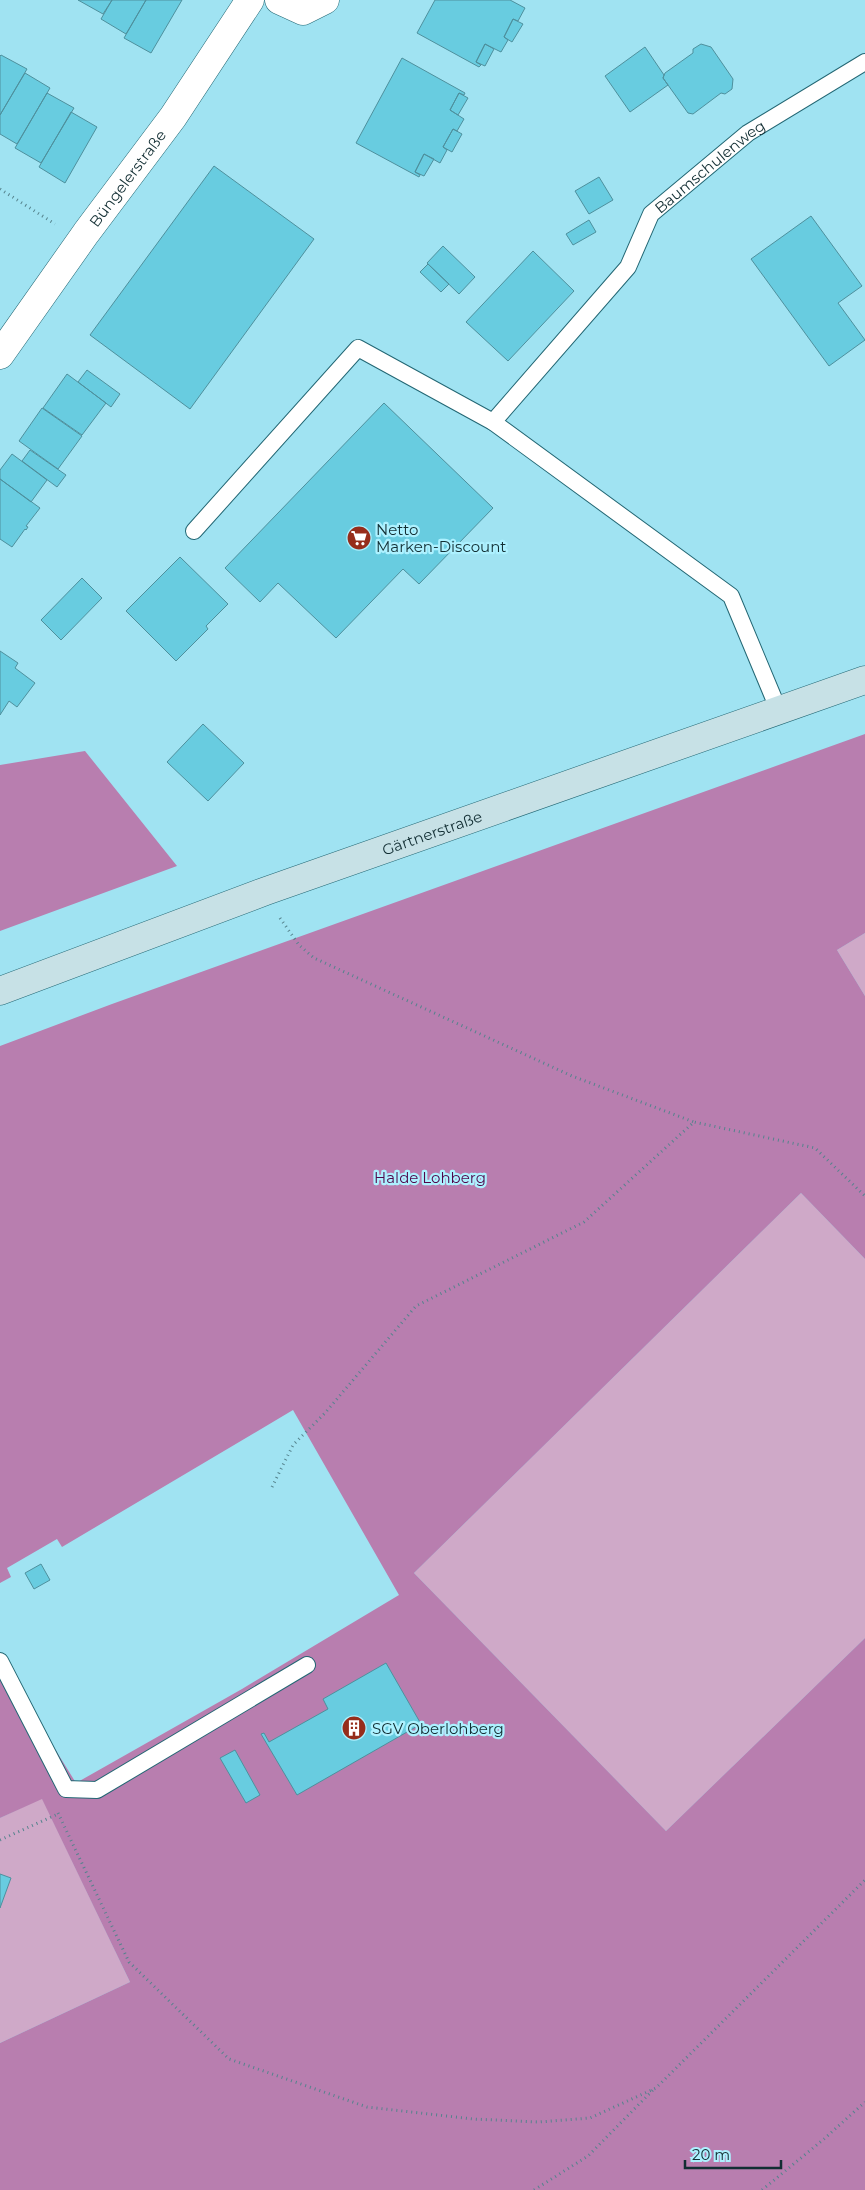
<svg xmlns="http://www.w3.org/2000/svg" width="865" height="2190" font-family="Montserrat,sans-serif">
<style>
.green{fill:#cfa9c8}
.forest{fill:#b87eaf}
.building{fill:#68cce0;stroke:#4e909d}
.lines{fill:none;stroke-linecap:round;stroke-linejoin:round}
.service-casing{stroke:#236774;stroke-width:18}
.minor-casing{stroke:#236774;stroke-width:29}
.secondary-casing{stroke:#236774;stroke-width:29}
.path{stroke:#55838d;stroke-width:3;stroke-dasharray:1 4;stroke-linecap:butt}
.service{stroke:#fff;stroke-width:16}
.minor{stroke:#fff;stroke-width:28}
.secondary{stroke:#c7e1e6;stroke-width:28}
.labels{text-anchor:middle;dominant-baseline:central;stroke-width:4.5;stroke-linejoin:round;paint-order:stroke}
.street-label{font-size:15px;fill:#122e33;stroke:#adf1ff}
.poi-label{font-size:15px;fill:#122e33;stroke:#adf1ff;text-anchor:start}
.park-label{font-size:15px;fill:#4f0649;stroke:#adf1ff}
</style>
<rect width="100%" height="100%" fill="#a0e3f2"/>
<path class="green" d="M865,933V996L837,950Z
M801,1193L865,1259V1638L666,1831L414,1573Z
M42,1798L130,1982L0,2043V1818Z"/>
<path class="forest" d="M865,734V933L837,950L865,996V1259L801,1193L414,1573L666,1831L865,1638V2190H0V2043L130,1982L42,1799L0,1818V1660L76,1783L242,1689L399,1595L293,1410L62,1547L57,1539L7,1568L11,1577L0,1583V1046L112,1004Z
M85,751L177,866L0,931V765Z"/>
<path class="building" d="M78,0H112L103,14Z
M112,0H146L126,34L101,19Z
M146,0H182L151,53L124,38Z
M435,0H510L525,8L518,21L513,19L504,37L508,40L501,52L485,44L476,62L481,65L479,67L417,33Z
M513,19L523,24L512,42L504,37Z
M485,44L494,49L485,66L476,62Z
M701,44L711,47L733,79L732,89L725,94L721,93L693,114L688,113L663,78L665,73L693,53V49Z
M645,47L664,75L663,78L668,85L630,112L605,76Z
M1,55L27,69L0,115V56Z
M402,58L465,93L464,95L459,93L450,110L464,119L457,131L453,129L443,147L447,150L440,163L424,154L415,172L420,175L419,177L356,143Z
M25,73L50,88L17,144L0,134V115Z
M47,93L74,108L41,163L15,148Z
M459,93L468,98L458,115L450,110Z
M71,112L97,127L65,183L39,167Z
M453,129L462,134L452,152L443,147Z
M424,154L434,159L424,176L415,172Z
M214,166L314,239L190,409L90,335Z
M599,177L613,200L589,214L575,191Z
M811,216L862,286L838,303L865,340L829,366L751,259Z
M589,220L596,232L573,245L566,234Z
M443,246L475,277L459,294L427,263Z
M533,251L574,291L508,361L466,322Z
M428,264L449,284L441,292L420,272Z
M87,370L120,394L111,407L78,382Z
M67,374L106,403L82,435L43,408Z
M384,403L493,508L419,584L403,569L336,638L278,583L260,602L225,568Z
M42,408L82,436L58,469L19,441Z
M30,450L66,475L57,487L22,461Z
M12,454L47,480L31,502L0,479V470Z
M0,479L40,508L26,526L28,527L26,530L25,529L12,547L0,539Z
M180,557L228,604L206,626L208,629L176,661L126,611Z
M82,578L102,598L61,640L41,620Z
M0,651L18,663L15,668L35,683L17,707L9,701L0,715Z
M203,724L244,763L208,801L167,762Z
M41,1564L50,1580L34,1589L25,1573Z
M386,1663L421,1724L297,1795L261,1734L264,1733L269,1742L328,1709L323,1699Z
M235,1750L260,1795L246,1803L220,1758Z
M0,1874L11,1878L0,1908Z"/>
<g class="lines">
<defs>
<g id="service">
<path id="s1" d="M493,422L628,267L651,214L748,133L865,62"/>
<path d="M194,531L358,348L493,422L731,596L779,711"/>
<path d="M0,1661L66,1789L97,1790L307,1665"/>
</g>
<g id="minor">
<path d="M279,0L303,11L325,0"/>
<path id="s2" d="M0,355L86,233L173,117L250,0"/>
</g>
<g id="secondary">
<path id="s3" d="M0,991L266,891L865,680"/>
</g>
</defs>
<use href="#service" class="service-casing"/>
<use href="#minor" class="minor-casing"/>
<use href="#secondary" class="secondary-casing"/>
<path class="path" d="M0,189L55,224
M280,918L299,945L314,958L572,1076L694,1122
M272,1487L293,1445L325,1413L416,1306L584,1222L694,1122L815,1148L865,1196
M58,1813L129,1962L229,2059L367,2107L473,2119L539,2122L590,2118L656,2088L865,1880
M0,1840L58,1814
M534,2190L588,2156L653,2090
M762,2190L824,2139L865,2102"/>
<use href="#service" class="service"/>
<use href="#minor" class="minor"/>
<use href="#secondary" class="secondary"/>
</g>
<defs>
<symbol id="supermarket-disc" viewBox="-11 -11 22 22"><circle r="9.5" fill="#962d1b" stroke="#adf1ff"/><path d="M-6-5.5h2.5l.6 2H6L4.5 2H-2.5L-4.4-4H-6ZM-1.5 3.2a1.3 1.3 0 1 0 .1 0ZM3 3.2a1.3 1.3 0 1 0 .1 0Z" fill="#fff"/></symbol>
<symbol id="building-disc" viewBox="-11 -11 22 22"><circle r="9.5" fill="#962d1b" stroke="#adf1ff"/><path d="M-4-6H4V6H1V3H-1V6H-4ZM-2.5-4.3h1.7v1.8h-1.7ZM.8-4.3h1.7v1.8H.8ZM-2.5-1h1.7V.8h-1.7ZM.8-1h1.7V.8H.8Z" fill="#fff"/></symbol>
</defs>
<g fill-rule="evenodd">
<use href="#supermarket-disc" x="345" y="524" width="28" height="28"/>
<use href="#building-disc" x="340" y="1714" width="28" height="28"/>
</g>
<g class="labels">
<g class="street-label">
<text stroke="none"><textPath href="#s1" startOffset="339">Baumschulenweg</textPath></text>
<text stroke="none"><textPath href="#s2" startOffset="218">Büngelerstraße</textPath></text>
<text stroke="none"><textPath href="#s3" startOffset="460">Gärtnerstraße</textPath></text>
</g>
<g class="poi-label">
<text x="376" y="529">Netto<tspan x="376" dy="17">Marken-Discount</tspan></text>
<text x="372" y="1728">SGV Oberlohberg</text>
</g>
<g class="park-label">
<text x="430" y="1177">Halde Lohberg</text>
</g>
</g>
<path d="M685 2160v8h96v-8" fill="none" stroke="#122e33" stroke-width="2.5"/>
<text x="692" y="2160" font-size="15" fill="#122e33" stroke="#adf1ff" stroke-width="4" paint-order="stroke">20 m</text>
</svg>
